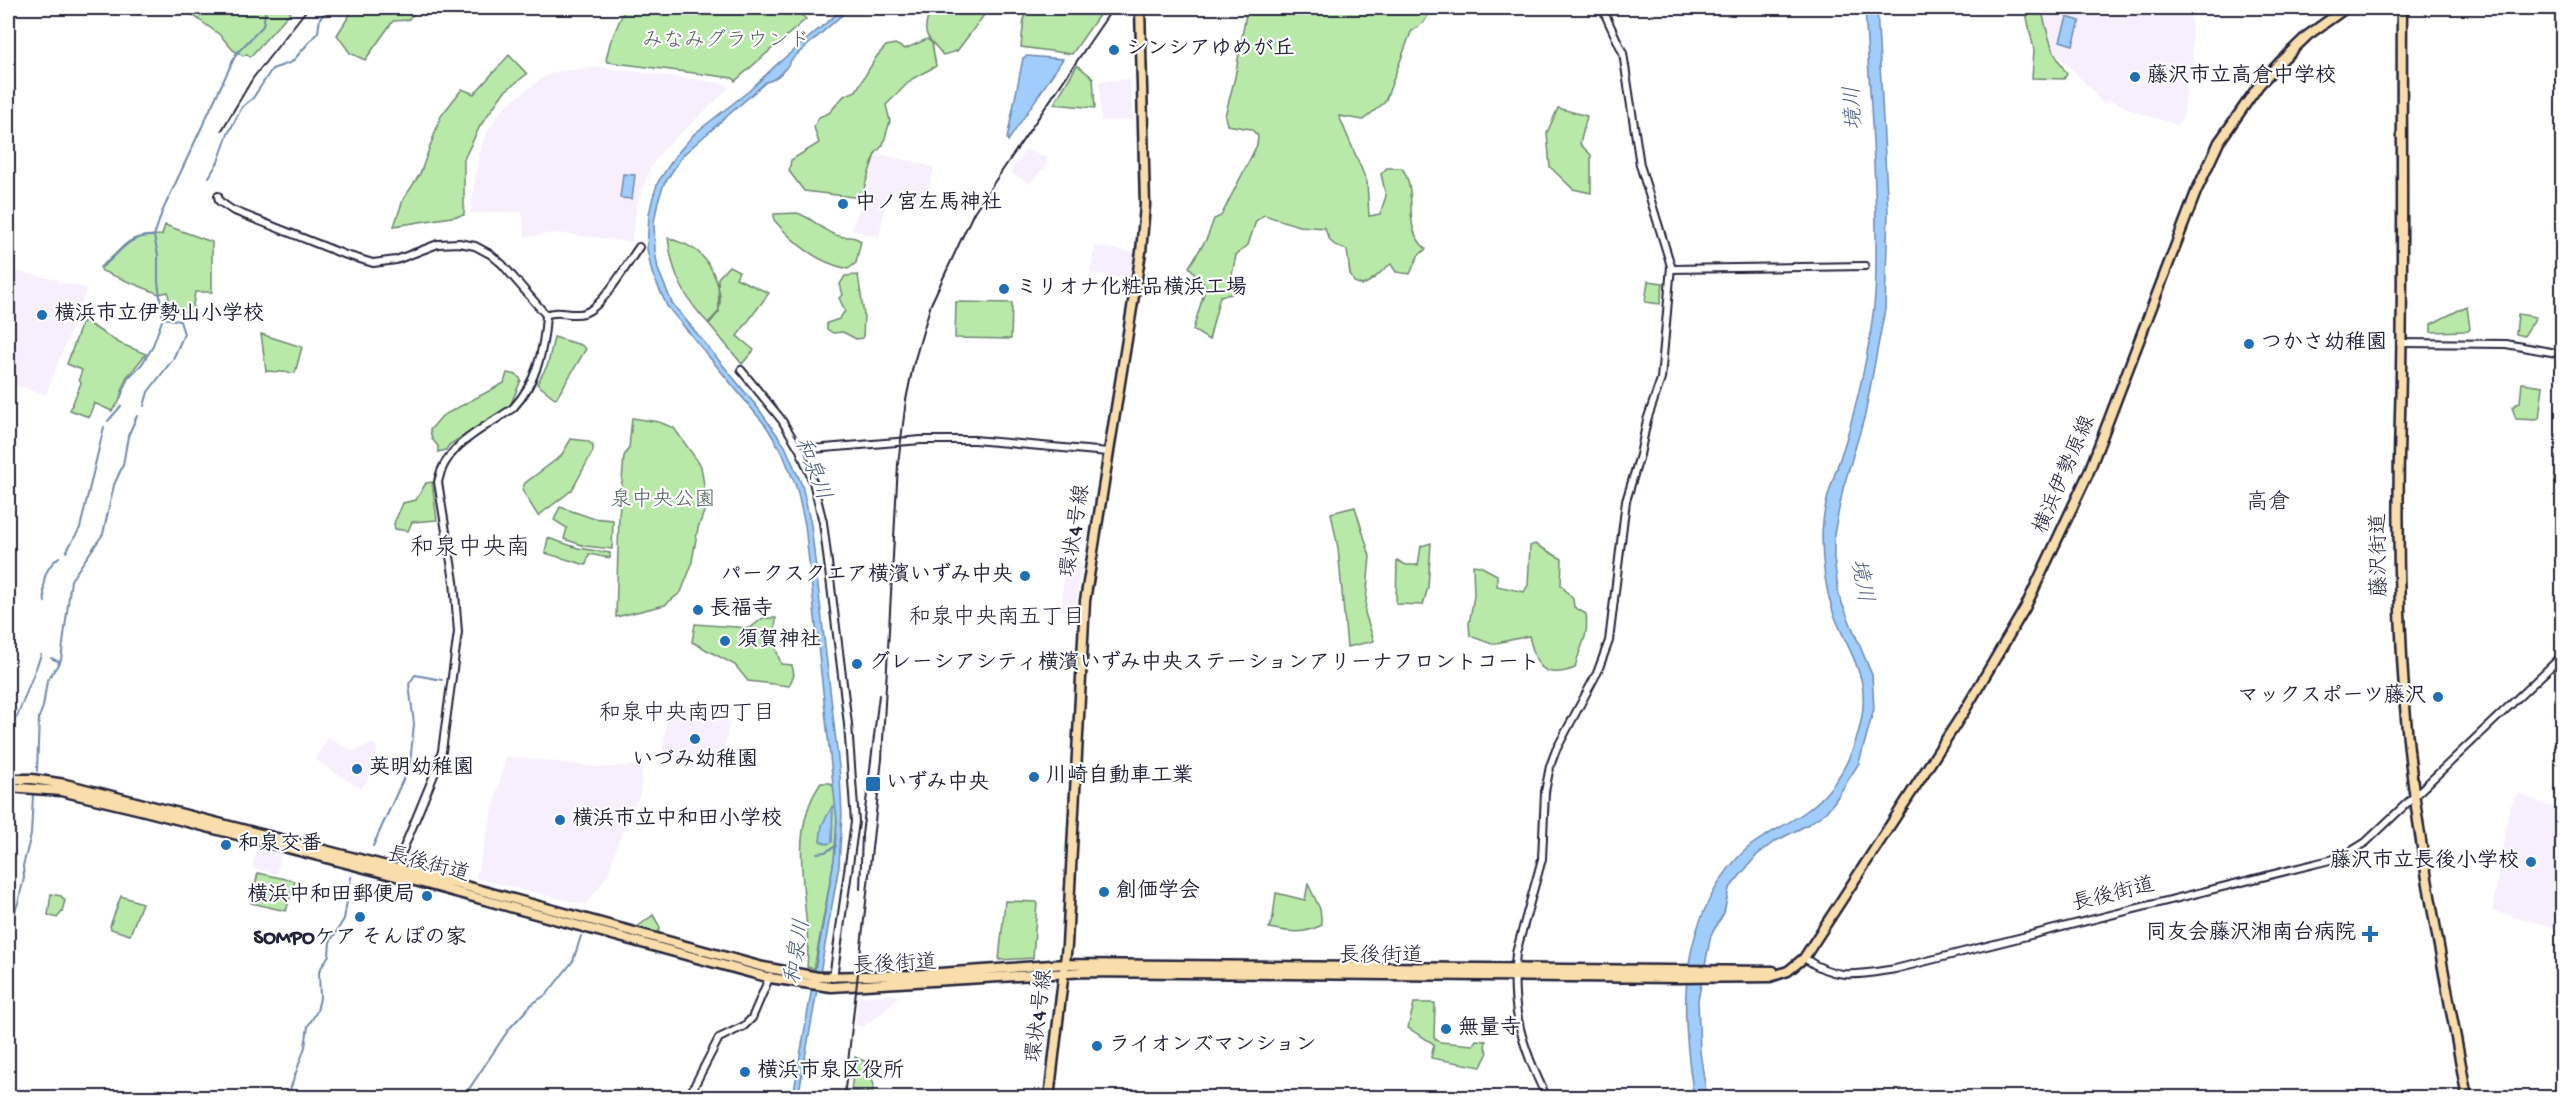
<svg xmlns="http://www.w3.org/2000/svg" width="2570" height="1105" font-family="'Gochi Hand','Klee One',sans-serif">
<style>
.built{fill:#f7effe}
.green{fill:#b9e9a8;stroke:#6e8672;stroke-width:1.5}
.water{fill:#a0cdfb;stroke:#6e89ae;stroke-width:1.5}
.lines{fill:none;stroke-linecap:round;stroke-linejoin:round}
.stream{stroke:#6e89ae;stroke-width:2}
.tertiary-casing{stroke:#22223b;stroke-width:10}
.primary-casing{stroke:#22223b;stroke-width:13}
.trunk-casing{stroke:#22223b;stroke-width:13}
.tertiary{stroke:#fff;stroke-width:6}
.primary{stroke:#f9deab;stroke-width:8}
.trunk{stroke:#f9deab;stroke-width:8}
.rail{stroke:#22223b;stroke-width:2}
.poi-dot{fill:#1f6fb2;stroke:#fff;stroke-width:2}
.labels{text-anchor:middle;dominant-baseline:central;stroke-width:4.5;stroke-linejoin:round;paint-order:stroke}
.park-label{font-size:21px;fill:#4f5e5c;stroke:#fff}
.poi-label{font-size:21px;font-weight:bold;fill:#22223b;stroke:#fff;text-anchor:start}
.street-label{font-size:21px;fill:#22223b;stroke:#fff}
.water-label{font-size:22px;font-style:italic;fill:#4e5e7e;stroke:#fff}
.neighbourhood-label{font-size:22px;fill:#22223b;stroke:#fff}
.quarter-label{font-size:24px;fill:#22223b;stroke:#fff}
</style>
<rect width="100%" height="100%" fill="#fff"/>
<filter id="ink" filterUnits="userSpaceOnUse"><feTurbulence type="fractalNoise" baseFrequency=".0167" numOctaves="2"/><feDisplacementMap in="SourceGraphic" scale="12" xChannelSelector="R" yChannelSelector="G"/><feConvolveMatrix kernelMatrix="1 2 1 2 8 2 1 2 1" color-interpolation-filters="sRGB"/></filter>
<g filter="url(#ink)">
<path class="built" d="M2041,8H2188L2191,10L2193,60L2186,91L2184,115L2180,122L2177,125L2138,113L2111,100L2103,104L2092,90L2054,51L2049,41Z
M600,67L722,83L729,88L664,149L651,167L637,204L632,242L555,233L525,237L522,212L470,213L479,155L485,135L504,107L545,76L558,71Z
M1130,79L1133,120L1101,121L1100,81Z
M1026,149L1035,155L1047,157L1046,170H1041L1030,184L1010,172Z
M876,153L934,167L925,204L887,197L879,237L851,230L866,191Z
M1095,246L1134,252L1130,279L1090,273Z
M16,271L58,280V282L87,288L46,395L8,383V276L13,277Z
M1064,562L1082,563L1075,610H1062Z
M668,702L712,710L711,719L730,722L721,760L698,757L662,758Z
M327,738L353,751L373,743L377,747L376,766L361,789L316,760Z
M506,756L599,767L643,765L640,794L617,845L608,875L585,905L476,878Z
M2518,793L2562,812V929L2492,911L2509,809Z
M257,849L281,855L276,874L252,868Z
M893,994L898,997L888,1008L863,1027L855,1025L858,997Z"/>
<path class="green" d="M183,8H294L250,57L247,54L243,56L233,50L220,35Z
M354,8H419L408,20L393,21L365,60L350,53L337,35Z
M625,8H794L806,19L735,81L733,78L608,62L606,60L610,43Z
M931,8H987L984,15L957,51L943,55C925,33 921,36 931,8Z
M1025,8H1104L1072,54L1021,47Z
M1247,8H1432L1424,22L1411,32L1385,102L1363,120L1339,116L1367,182L1369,216L1380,214L1386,196L1381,174L1387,168H1402C1420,195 1400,226 1426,249L1418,256L1410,274L1396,272L1391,264C1379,272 1375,281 1362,285L1354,282L1350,274L1347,250C1333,246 1329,242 1325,228L1299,226L1264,215L1256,221L1248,245L1236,255L1232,275V294L1220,296L1209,340L1193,330L1206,286L1189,267L1207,238L1214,219L1221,216L1257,145L1258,136L1251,129L1227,125L1225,116L1235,77Z
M2025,8H2041C2049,38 2049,47 2067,74L2064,79L2032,78L2034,50Z
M927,39L932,43L936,66L912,79L886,105L890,121L883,145L875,154L861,198L804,191L789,171L791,160L819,143L814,127L819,117L829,113L844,96L856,91L877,56L886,46L895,44L905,49Z
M509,55L527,74L504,92L480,126L464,159V215L394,226L403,200L420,174L441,116L462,89L474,94Z
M1077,65L1093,78L1095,108L1054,104Z
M1558,108L1587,116L1580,144L1591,155V193L1573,189L1550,167L1547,133Z
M797,213C814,218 824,233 839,236C850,239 850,234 861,241L856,263L848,269C816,262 795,244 774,220V214Z
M165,225L212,242V292H195L192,312H170L168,292L159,294L102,271L100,267C129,246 121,235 162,235Z
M668,238C679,242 693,246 701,255C713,267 725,295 718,312C716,315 711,320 708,323C684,298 672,273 668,238Z
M729,266L739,271L736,278L769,293L737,336L754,350L742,364L709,324L719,312L718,278Z
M858,275L864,315L863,338L856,339L843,332L833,333L827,329V323L839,319L845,311L839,298L843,295L840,284L845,276Z
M1648,281L1663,283L1660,304L1645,302Z
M956,302L1012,303L1011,339L955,338Z
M2467,306L2470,329L2468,331L2431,332V324Z
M2518,314L2536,317L2524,336L2516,334Z
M83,320L119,343L146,354L126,378L119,402L112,411L94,403L89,417L70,410L81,383L79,379L82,370L67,364Z
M261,334L302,347L295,373L266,371Z
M554,337L581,345L586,349L556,399L537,384L548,364Z
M507,373L517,375L521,380L510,406L449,445L446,450L438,452V446L432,439L430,430L442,416L504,383Z
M2522,383L2543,386L2539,419L2536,420L2516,419L2512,407L2520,402Z
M632,418L659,422L674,428L701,466L707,504L698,528L691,567L681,592L665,605L616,617L619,516L624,456L629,448Z
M571,439L587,441L593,445V451L572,490L538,516L522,490L525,483L561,456Z
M432,482L437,520L412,522L408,531L395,529L394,523L403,503L416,500L426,483Z
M560,507L592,518L613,520L612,549L585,546L564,539L567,528L554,520Z
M1355,507L1370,556L1365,613L1374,641L1347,647L1338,548L1331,513Z
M548,538L578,548L610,553V558L589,554L586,565L545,553Z
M1431,543L1428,587L1423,605L1396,604L1397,560L1406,565H1418L1421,546Z
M1535,544L1562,559L1561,585L1573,599L1574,607L1586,614C1589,640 1580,644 1575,668C1541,681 1536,664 1529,636L1492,644L1470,636L1469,624L1474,596L1473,565L1480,566L1497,575V586L1524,592L1528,585L1530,546Z
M763,618H776L774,643L781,664L792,665L794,675L789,686L748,681L735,665L692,642L695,624L750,628Z
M821,783H830L835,788L837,805L836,849L814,969L807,967C813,908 783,837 821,783Z
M258,873L295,881L286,911L251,903Z
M1308,884L1320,909L1322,925C1302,935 1290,932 1269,928L1273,917L1276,893L1305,900Z
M51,894L61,896L65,900L62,912L57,918L48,915Z
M121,896L142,903L130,935L111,929L110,926Z
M1005,901L1037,902L1033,958L999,960Z
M653,915L660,927L658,934L636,928Z
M1414,1003H1435L1434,1038L1440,1042L1473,1045L1476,1040L1486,1041L1485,1047L1488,1052L1481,1067L1431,1058L1434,1044L1408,1028Z
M855,1057L867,1062L874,1085L872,1093L851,1091Z"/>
<path class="water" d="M844,8H850L792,59C787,68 777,80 766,82L683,155L664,184L658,201L654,222L655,250L658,269L672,303L758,408L785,446L802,485L811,525L840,776L842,814L839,866L798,1098L793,1097L834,860L837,821L805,525L797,489L782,452L766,426L667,306L652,273L647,249L649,214L653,197L658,182L676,155L694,134L749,91L776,65Z
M1865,8H1877L1888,212L1885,309L1865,415L1843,489L1834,534V558L1839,596L1872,675L1874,709L1859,763L1835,801L1825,813L1807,825L1774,842L1757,855L1729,889L1724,913L1711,935L1698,1000L1700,1052L1707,1097L1694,1098C1683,1026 1677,956 1714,891C1724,873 1734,859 1750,846C1768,833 1788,824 1805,812C1834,792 1850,762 1859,730C1873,677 1850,657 1833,612C1825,587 1822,563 1822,537C1822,503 1836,473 1846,440C1858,399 1868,356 1873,314C1877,288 1876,263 1876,237C1876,160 1869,84 1865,8Z
M2067,17L2080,21L2073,45L2060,41Z
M1027,56L1063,59L1008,141L1007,139L1023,58Z
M623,174L635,175L632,199L620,198Z
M833,805L832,842L827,844L820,841L822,825Z"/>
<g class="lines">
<path class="stream" d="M209,177L218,162L228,134L242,107L253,98L272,69L292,62L318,32L320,18L331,8
M102,267C121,253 127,235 154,236
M120,399L128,378L142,364L152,348L163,318
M144,406L148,392L173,359L181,341L184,334L180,321L163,318L158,282V255L154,236L162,212L236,54L263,26L266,8
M108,421L121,406
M66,552L80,528L104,427
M45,602C42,582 43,570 59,557
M51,658L60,662
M17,717L41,655
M37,771L39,717L43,707L47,681L61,660L71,580L103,534L114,485L123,465L128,436L137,416
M373,846L410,764L414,724L409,684L415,675L442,680
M817,853L825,852L836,846
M8,931L18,903L24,878L23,866L31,835L33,795
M287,1098L305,1047L308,1026L317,1011L320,998L319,971L329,955L330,942L344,919L351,877
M463,1098L509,1029L532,1004L547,994L573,961L581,936"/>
<defs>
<path id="tertiary" d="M218,196L219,201L232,210L343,254L373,263L396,260L438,244L459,243L475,246L490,254L502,264L546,315C544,350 537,382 513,408C484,429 445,444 438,482L454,581L458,632L442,751L436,770L400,857V870
M1671,269L1865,266
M546,315C558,309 571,317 584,313C602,308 627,264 639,247
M2400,343L2506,344L2562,354
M741,370L781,419L800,450L813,482L823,522L848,724L855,822L833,978
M800,450L921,440H974L1108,452
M1804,958C1837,981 1857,975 1895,969L2330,860L2345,855L2366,842L2562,656
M688,1098L719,1038L744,1026L752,1018L770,976
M1547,1098C1522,1047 1510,1010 1516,953L1542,859L1545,792L1550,766L1556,750L1597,673L1609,641L1626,501L1640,455L1647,420L1661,379L1667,312L1671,266L1640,165L1623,53L1602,8"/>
<path id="primary" d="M8,779H32L65,784L469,887L763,967L818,977L911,975L1066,964L1773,971
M8,787L61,791L141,810L415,881L770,978L831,987L1086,972L1677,978L1770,977L1788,971L1804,958L1965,710L2025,608L2088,474L2196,192L2219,142L2259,85L2281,61L2308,35L2346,8
M1049,1098L1067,945L1085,601L1141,252L1145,205L1140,8"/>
<path id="trunk" d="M2402,8C2401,143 2404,279 2400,415C2397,512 2398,609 2405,706C2415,838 2444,968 2467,1098"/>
</defs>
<use href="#tertiary" class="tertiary-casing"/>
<use href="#primary" class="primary-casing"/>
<use href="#trunk" class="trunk-casing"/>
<use href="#tertiary" class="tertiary"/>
<use href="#primary" class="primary"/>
<use href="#trunk" class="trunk"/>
<path class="rail" d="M222,130L253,78L308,8
M860,889L862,835L879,695
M844,1098L882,759L898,464L906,400L913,366L931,304L974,212L1113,8"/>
</g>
</g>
<g class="poi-dot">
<circle cx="1114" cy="50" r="6"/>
<circle cx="2135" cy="77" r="6"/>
<circle cx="843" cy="204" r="6"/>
<circle cx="1004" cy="289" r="6"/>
<circle cx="42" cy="315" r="6"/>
<circle cx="2249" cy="344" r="6"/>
<circle cx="1025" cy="576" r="6"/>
<circle cx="698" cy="610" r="6"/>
<circle cx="725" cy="641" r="6"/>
<circle cx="857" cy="664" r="6"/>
<circle cx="2438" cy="697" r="6"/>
<circle cx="695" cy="739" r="6"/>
<circle cx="357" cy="769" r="6"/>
<circle cx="1034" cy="777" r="6"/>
<rect x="865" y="776" width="16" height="16" rx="3"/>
<circle cx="560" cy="820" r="6"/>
<circle cx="226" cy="845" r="6"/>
<circle cx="2531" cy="862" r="6"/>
<circle cx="1104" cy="892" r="6"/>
<circle cx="427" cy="896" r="6"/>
<circle cx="360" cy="917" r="6"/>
<path d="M2367 925h6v6h6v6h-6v6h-6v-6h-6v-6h6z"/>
<circle cx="1446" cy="1029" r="6"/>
<circle cx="1097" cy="1046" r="6"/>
<circle cx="745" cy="1072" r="6"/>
</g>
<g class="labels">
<g class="park-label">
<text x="726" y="42">みなみグラウンド</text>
<text x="663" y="501">泉中央公園</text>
</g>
<g class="poi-label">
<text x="1126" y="50">シンシアゆめが丘</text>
<text x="2147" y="77">藤沢市立高倉中学校</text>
<text x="855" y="204">中ノ宮左馬神社</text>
<text x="1016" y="289">ミリオナ化粧品横浜工場</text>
<text x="54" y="315">横浜市立伊勢山小学校</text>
<text x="2261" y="344">つかさ幼稚園</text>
<text x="1013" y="576" text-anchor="end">パークスクエア横濱いずみ中央</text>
<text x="710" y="610">長福寺</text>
<text x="737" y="641">須賀神社</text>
<text x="869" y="664">グレーシアシティ横濱いずみ中央ステーションアリーナフロントコート</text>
<text x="2426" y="697" text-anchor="end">マックスポーツ藤沢</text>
<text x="695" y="761" text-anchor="middle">いづみ幼稚園</text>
<text x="369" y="769">英明幼稚園</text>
<text x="1046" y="777">川崎自動車工業</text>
<text x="886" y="784">いずみ中央</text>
<text x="572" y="820">横浜市立中和田小学校</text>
<text x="238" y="845">和泉交番</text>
<text x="2519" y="862" text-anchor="end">藤沢市立長後小学校</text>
<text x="1116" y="892">創価学会</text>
<text x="415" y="896" text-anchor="end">横浜中和田郵便局</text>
<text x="2356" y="934" text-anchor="end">同友会藤沢湘南台病院</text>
<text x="360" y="939" text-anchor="middle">SOMPOケア そんぽの家</text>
<text x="1458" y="1029">無量寺</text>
<text x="1109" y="1046">ライオンズマンション</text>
<text x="757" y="1072">横浜市泉区役所</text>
</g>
<g class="street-label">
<text transform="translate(2066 475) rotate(-67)">横浜伊勢原線</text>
<text transform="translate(1077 531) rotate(-81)">環状4号線</text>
<text transform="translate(2381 555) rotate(-91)">藤沢街道</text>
<text transform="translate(428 866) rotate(15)">長後街道</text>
<text transform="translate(2114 896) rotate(-14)">長後街道</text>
<text x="1381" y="957">長後街道</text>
<text transform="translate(895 966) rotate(-3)">長後街道</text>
<text transform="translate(1041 1016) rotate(-83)">環状4号線</text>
</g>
<g class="water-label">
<text transform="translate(1855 108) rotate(-93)">境川</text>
<text transform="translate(811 469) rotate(69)">和泉川</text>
<text transform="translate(1860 581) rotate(79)">境川</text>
<text transform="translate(799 952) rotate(-81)">和泉川</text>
</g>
<g class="neighbourhood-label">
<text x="2268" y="504">高倉</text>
<text x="997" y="619">和泉中央南五丁目</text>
<text x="687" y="715">和泉中央南四丁目</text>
</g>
<g class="quarter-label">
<text x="470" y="549">和泉中央南</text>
</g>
</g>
<rect width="2570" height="1105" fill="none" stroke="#fff" stroke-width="30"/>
<rect x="15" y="15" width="2540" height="1075" fill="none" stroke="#22223b" stroke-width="2" filter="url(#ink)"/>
</svg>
